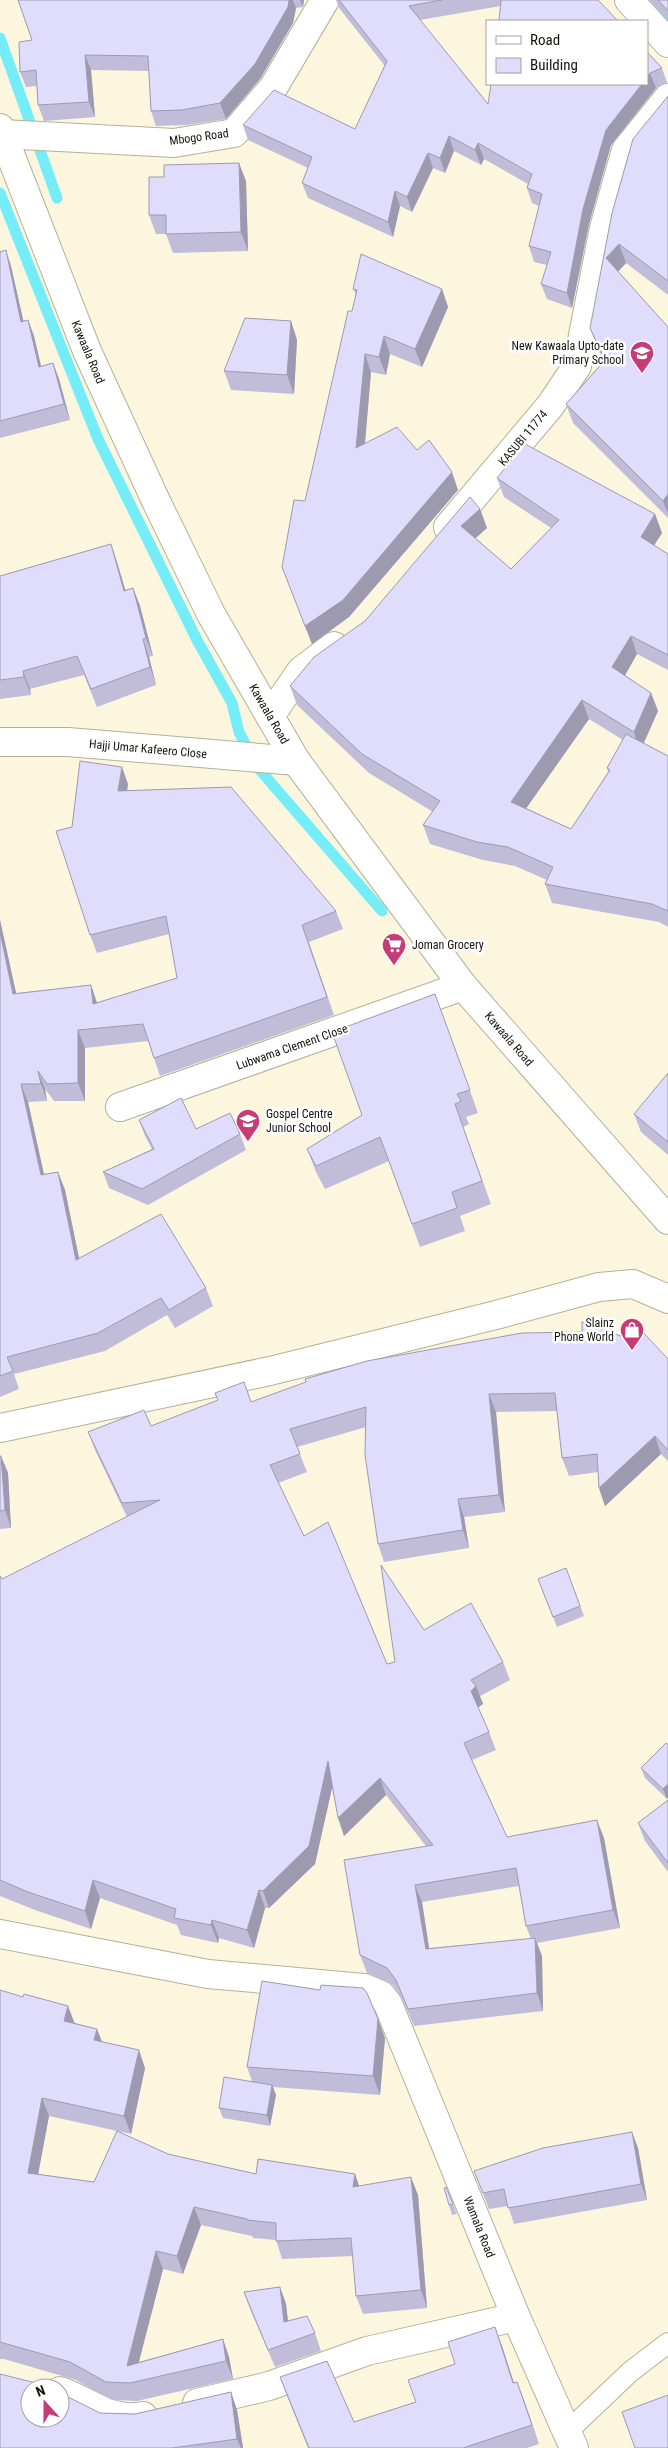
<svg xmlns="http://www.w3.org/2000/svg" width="668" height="2448" font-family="'Roboto Condensed',sans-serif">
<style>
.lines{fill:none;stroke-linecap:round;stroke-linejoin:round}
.stream{stroke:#74edf9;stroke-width:11}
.lane-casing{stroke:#b6b099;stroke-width:22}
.street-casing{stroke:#b6b099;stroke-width:30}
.secondary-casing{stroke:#b6b099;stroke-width:30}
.lane{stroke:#fff;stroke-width:20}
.street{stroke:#fff;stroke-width:28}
.secondary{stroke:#fff;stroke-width:28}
.wall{fill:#c1bdd9;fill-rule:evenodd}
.shaded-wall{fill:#9d9ab0}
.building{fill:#e0dcfc;stroke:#9d9ab0}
.labels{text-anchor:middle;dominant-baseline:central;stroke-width:5;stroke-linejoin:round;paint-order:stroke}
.street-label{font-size:12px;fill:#15130b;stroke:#fff}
.poi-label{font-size:12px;fill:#15130b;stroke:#fff;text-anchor:end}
</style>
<rect width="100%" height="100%" fill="#fdf6de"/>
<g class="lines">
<path class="stream" d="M651,0L654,6L668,21
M0,38L57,198
M0,193L98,439L197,640L232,703L239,732L259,769L382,911"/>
<defs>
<path id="lane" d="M568,2431L630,2372L668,2343"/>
<path id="street" d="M629,0L668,43
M2,134L174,143L234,133L273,88L325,0
M448,527L550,406L577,366L604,228L626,150L668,98
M270,716L301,671L334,646
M0,742H68L296,761
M120,1107L463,986
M0,1428L270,1371L496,1315L599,1287L633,1284L668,1299
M0,1934L208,1974L364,1988L381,1995L388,2004L516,2317L574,2448
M60,2391C88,2400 111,2423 143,2416
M197,2403L269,2386L367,2351L516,2317"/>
<path id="secondary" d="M0,128L87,351L156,501L211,614L296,761L463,986L668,1220"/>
</defs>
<use href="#lane" class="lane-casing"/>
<use href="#street" class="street-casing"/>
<use href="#secondary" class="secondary-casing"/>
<use href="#lane" class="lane"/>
<use href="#street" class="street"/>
<use href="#secondary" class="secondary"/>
</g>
<path class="wall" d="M18,0H304L303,7L296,8L293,23L260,79L226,119L187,125L156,126L151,111L149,71L91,70L95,117L44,121L38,105L37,86L26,87L20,72L32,40Z
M336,0H598L501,6L420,20L488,104L647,52L662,68L667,83L656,88L611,145L589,224L572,308L547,299L541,284L547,265L534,262L529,246L539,206L532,203L527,188L528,184L484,159L481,165L454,151L445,173L433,168L412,212L400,206L393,237L308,198L302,183L308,168L248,140L243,125L355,129L385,66L339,8Z
M650,0H668V20L651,1Z
M668,96V295L626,263L618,272L668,327V518L573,423L566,404L604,361L597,347L590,328Z
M246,181L248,251L173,253L166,234H156L149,215Z
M0,251L11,266L23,321L28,320L34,336L41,367L53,363L59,379L70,420L0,438Z
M353,289H442L448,307L422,367L390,354L386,375L371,372L365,443L417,450L458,490L349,617L312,644L282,567L305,501L352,311L356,295Z
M291,321L297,340L294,394L231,390L224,371Z
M497,478L655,514L662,533L654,545L668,554V670L637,654L625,675L651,693L658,711L644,743L668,756V927L659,922L552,903L545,884L547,880L515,866L483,860L430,844L423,825L433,812L369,773L297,705L290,686L365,621L480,509L487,528L475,538L511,569L551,528L504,497ZM589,719L623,740L607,768L608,772L571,829L526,808Z
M111,544L117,562L125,590L133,588L140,606L153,656L149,657L156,685L97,707L84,675L30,689L31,695L0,699V576Z
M128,784L127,791L336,911L343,929L309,942L334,1015L160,1076L148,1041L85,1048V1101H54L45,1089L47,1101L28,1102L44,1174L58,1172L65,1190L79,1258L206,1288L213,1306L175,1328L167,1315L105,1351L14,1374L19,1389L0,1397V920L16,993L91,985L97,1003L177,978L169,934L97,953L90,935L72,827Z
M435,994L478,1113L466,1117L469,1124L463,1127L491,1204L460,1216L465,1231L420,1247L389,1161L325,1189L316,1172L307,1149L362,1115Z
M668,1073V1155L641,1132L634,1114Z
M139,1120L196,1129L240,1134L246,1150L148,1205L109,1188L103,1172L152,1149L145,1136Z
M668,1359V1461L661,1454L605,1506L599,1488L598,1472L569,1476L562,1458L557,1411L496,1412L505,1512L464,1517L469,1548L384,1562L378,1544L366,1427L297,1447L307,1472L278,1483L304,1536L387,1664L395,1662L424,1630L503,1662L510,1680L480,1696L483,1704L478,1708L489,1732L496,1750L472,1760L507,1837L604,1838L620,1928L537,1943L542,1956L543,2011L414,2026L402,1998L393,1985L367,1973L360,1955L426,1846L386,1795L344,1836L332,1788L315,1864L269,1908H265L254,1948L219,1938L218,1943L181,1935L177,1925L100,1898L91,1929L35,1910L0,1896V1576L2,1579L127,1517L95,1450L88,1432L151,1426L251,1402ZM519,1886L526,1926L531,1939L429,1948L422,1902Z
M0,1456H1L8,1473L11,1528L0,1529Z
M566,1568L584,1616L557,1627L538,1579Z
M666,1743L667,1799L645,1778L641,1768Z
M668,1800V1872L645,1841L638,1823Z
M0,1990L75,2023L97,2029L102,2042L145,2068L131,2134L49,2116L38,2174L94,2182L168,2154L256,2174H355L359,2186L418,2195L427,2308L363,2314L356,2296L353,2256L282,2259L276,2240L253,2238L252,2236L201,2225L183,2274L163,2269L139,2362L223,2339L229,2357L233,2379L137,2401L112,2400L76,2380L4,2359H0Z
M385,2038L380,2095L273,2087L276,2095L270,2126L223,2118L219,2108L252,2081L247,2067Z
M638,2148L647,2200L514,2224L508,2206L489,2209L474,2171Z
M453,2204L457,2214L452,2215L449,2205Z
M280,2287L286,2304L288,2321L315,2333L321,2351L275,2367L250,2309L244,2292Z
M502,2346L514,2383L517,2382L539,2444L527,2448H308L287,2396L280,2377L354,2422L416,2402L455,2364Z
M231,2392L237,2410L243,2448H0L100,2413L135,2414Z"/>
<path class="shaded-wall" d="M289,0H293L296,8L293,23L260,79L226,119L220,103Z
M300,0H304L303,7Z
M85,55L91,70L95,117L89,102Z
M650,73L656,88L611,145L589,224L572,308L567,293L583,209L606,130L642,84H647V77Z
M449,136L454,151L445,173L440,158Z
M478,143L484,159L481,165L475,150Z
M428,153L433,168L412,212L407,197Z
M239,163L246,181L248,251L241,232Z
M395,191L400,206L393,237L388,222Z
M619,244L626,263L613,277L606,258Z
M6,250L11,266L27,337L21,322Z
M442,289L448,307L422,367L415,349Z
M28,320L34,336L45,383L39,367Z
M291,321L297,340L294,394L287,375Z
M384,336L390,354L386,375L379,357Z
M365,354L371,372L363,466L356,448Z
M53,363L59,379L70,420L64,404Z
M452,472L458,490L349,617L312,644L305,626Z
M668,494V514L663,501Z
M480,509L487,528L468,545L461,526Z
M655,514L662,533L648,555L641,537Z
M111,544L117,562L131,609L124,591Z
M133,588L140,606L153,656L146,638Z
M631,636L637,654L619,686L612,667Z
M143,639L149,657L156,685L150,667Z
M23,671L30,689L31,695L24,677Z
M651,693L658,711L640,751L634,732Z
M582,700L589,719L518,820L511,802Z
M122,767L128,784L124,809L118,791Z
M0,920L20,1011L13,994L0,932Z
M91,985L97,1003L93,1004Z
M78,1030L85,1048V1101L78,1083Z
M38,1071L45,1089L47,1101L41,1084Z
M21,1084L28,1102L48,1193L41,1175Z
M58,1172L65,1190L83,1278L76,1260Z
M489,1394L496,1412L505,1512L499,1495Z
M655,1436L661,1454L605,1506L599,1488Z
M1,1456L8,1473L11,1528L5,1510Z
M458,1499L464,1517L469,1548L463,1530Z
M476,1686L483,1704L477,1708L471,1691Z
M328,1761L334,1779L315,1864L269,1908L263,1891Z
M380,1778L386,1795L344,1836L338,1818Z
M668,1784V1798L667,1799L663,1789Z
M597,1820L604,1838L620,1928L613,1910Z
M93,1880L100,1898L91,1929L85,1911Z
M415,1885L422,1902L432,1967L426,1949Z
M259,1890L265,1908L254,1948L247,1930Z
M212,1920L219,1938L218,1943L211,1925Z
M535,1938L542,1956L543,2011L537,1993Z
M68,2006L75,2024L64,2021Z
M378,2019L385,2038L380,2095L373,2076Z
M97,2029L104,2047L94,2040Z
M139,2050L145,2068L131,2134L124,2116Z
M272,2085L276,2095L270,2126L267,2115Z
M42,2098L49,2116L35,2191L28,2173Z
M632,2132L638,2148L647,2200L641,2184Z
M355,2174L361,2192L353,2187Z
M411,2177L418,2195L427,2308L421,2290Z
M194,2207L201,2225L183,2274L177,2256Z
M156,2251L163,2269L133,2384L127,2366Z
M280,2287L286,2304L290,2339L284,2322Z
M495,2327L502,2346L520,2402L513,2383Z
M223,2339L229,2357L233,2379L226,2361Z
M517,2382L524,2400L539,2444L532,2425Z
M231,2392L237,2410L243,2448H241L237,2439Z"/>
<path class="building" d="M18,0H289L288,7L255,64L220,103L182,110L151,111L148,56L85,55L89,102L38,105L36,70L20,72L19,42L32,40Z
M339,0H442L409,6L488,104L491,84H642L606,130L583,209L567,293L541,284L551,252L529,246L542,194L527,188L532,174L478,143L475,150L449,136L440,158L428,153L407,197L395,191L388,222L302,183L312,157L243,125L274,90L355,129L387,61Z
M501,0H598L618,21H499Z
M658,0H668V11Z
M647,52L662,68L650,73L647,77Z
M668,96V281L619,244L606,258L668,327V494L663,501L566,404L605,360L590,328L612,213L633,139Z
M239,163L241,232L166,234V215H149V177H164V165Z
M6,250L21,322L28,320L39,367L53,363L64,404L0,421V252Z
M361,254L442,289L415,349L384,336L379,357L365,354L356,448L397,427L417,450L429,440L452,472L343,600L305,626L282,567L294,500L305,501L348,311H352L357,290L353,289Z
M245,318L291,321L287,375L224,371Z
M525,444L655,514L641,537L668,554V655L631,636L612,667L651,693L634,732L582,700L511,802L571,829L610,770L607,768L626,734L668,756V911L652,904L545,884L553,867L508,847L477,842L423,825L440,801L362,754L290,686L314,657L365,621L470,497L480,509L461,526L511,569L559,520L497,478Z
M111,544L124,591L133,588L146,638L143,639L150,667L91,689L77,656L23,671L24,677L0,680V576Z
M80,761L122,767L118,791L231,787L336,911L302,925L327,997L154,1058L143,1024L78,1030V1083L47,1084L38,1071L41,1084H21L41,1175L58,1172L76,1260L161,1214L206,1288L169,1310L161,1298L98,1333L7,1357L13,1371L0,1376V932L13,994L91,985L93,1004L177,978L166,916L90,935L56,831L72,827Z
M435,994L470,1090L457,1094L461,1101L455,1104L482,1181L452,1192L457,1208L412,1224L380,1137L316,1166L307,1149L362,1115L332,1032Z
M668,1073V1142L634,1114Z
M181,1098L196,1129L230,1113L240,1134L142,1189L103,1172L154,1149L139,1120Z
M582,1322L629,1339L640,1329L668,1359V1450L655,1436L599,1488L597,1454L562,1458L555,1393L489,1394L499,1495L458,1499L463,1530L378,1544L365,1455L366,1407L290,1429L300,1454L270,1465L304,1536L328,1522L387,1664L395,1662L381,1565L424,1630L471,1603L503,1662L471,1680L476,1686L471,1691L489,1732L464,1743L507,1837L597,1820L613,1910L526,1926L516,1868L415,1885L426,1949L535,1938L537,1993L408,2009L396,1980L387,1968L360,1955L344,1860L433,1845L380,1778L338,1818L328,1761L309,1846L263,1891L259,1890L247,1930L212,1920L211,1925L174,1918L176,1909L93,1880L85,1911L28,1892L0,1880V1576L2,1579L160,1500L122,1503L88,1432L144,1410L151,1426L218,1400L215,1393L244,1382L251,1402L306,1382L305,1379L367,1361L522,1333L582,1332Z
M0,1456H1L5,1510L0,1511Z
M566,1568L580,1606L553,1617L538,1579Z
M666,1743L668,1745V1784L663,1789L641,1768Z
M668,1800V1863L638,1823Z
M262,1981L320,1990L321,1985L363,1988L367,1993L378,2019L373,2076L247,2067Z
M0,1990L23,1997L24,1994L68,2006L64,2021L97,2029L94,2040L139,2050L124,2116L42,2098L28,2173L94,2182L117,2131L168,2154L256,2174L258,2159L355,2174L353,2187L411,2177L421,2290L356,2296L351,2238L276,2241V2223L247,2220V2219L194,2207L177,2256L156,2251L127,2366L223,2339L226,2361L130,2383L106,2382L70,2362L0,2342Z
M224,2077L272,2085L267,2115L219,2108Z
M632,2132L641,2184L508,2208L504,2189L483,2193L474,2171L543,2148Z
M446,2187L453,2204L449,2205L444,2188Z
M280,2287L284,2322L307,2316L315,2333L268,2350L244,2292Z
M495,2327L513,2383L517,2382L532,2425L463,2448H309L280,2377L327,2361L354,2422L416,2402L408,2380L455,2364L448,2342Z
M0,2374L44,2385L50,2388H30V2418H60V2393L100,2413L135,2414L231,2392L237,2439L172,2448H0Z
M668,2395V2448H635L622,2412Z"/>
<defs>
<symbol id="school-pin" viewBox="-11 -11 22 30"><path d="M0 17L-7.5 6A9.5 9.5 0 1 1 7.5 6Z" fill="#c63c76" stroke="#fff"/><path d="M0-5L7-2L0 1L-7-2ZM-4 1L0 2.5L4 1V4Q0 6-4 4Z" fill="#fff"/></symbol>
<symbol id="supermarket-pin" viewBox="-11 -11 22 30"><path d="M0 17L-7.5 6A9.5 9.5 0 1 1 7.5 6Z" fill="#c63c76" stroke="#fff"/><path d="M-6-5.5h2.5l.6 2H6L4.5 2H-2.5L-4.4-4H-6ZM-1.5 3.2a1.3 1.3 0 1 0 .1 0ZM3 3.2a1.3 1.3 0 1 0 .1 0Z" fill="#fff"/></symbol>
<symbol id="shop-pin" viewBox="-11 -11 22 30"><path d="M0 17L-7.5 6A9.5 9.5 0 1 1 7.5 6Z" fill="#c63c76" stroke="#fff"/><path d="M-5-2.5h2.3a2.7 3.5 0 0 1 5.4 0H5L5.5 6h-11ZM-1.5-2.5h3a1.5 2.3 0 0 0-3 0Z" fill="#fff"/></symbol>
</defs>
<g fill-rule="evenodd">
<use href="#school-pin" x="628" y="339" width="28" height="38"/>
<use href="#supermarket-pin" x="380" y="931" width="28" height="38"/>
<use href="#school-pin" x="234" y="1107" width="28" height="38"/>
<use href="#shop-pin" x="618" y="1316" width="28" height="38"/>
</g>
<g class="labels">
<g class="street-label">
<text transform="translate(199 137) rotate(-8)">Mbogo Road</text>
<text transform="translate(88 352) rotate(67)">Kawaala Road</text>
<text transform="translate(523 438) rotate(-50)">KASUBI 11774</text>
<text transform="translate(269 714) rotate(60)">Kawaala Road</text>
<text transform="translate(148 749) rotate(5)">Hajji Umar Kafeero Close</text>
<text transform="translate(509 1039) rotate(49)">Kawaala Road</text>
<text transform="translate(292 1047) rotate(-19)">Lubwama Clement Close</text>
<text transform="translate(479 2227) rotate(68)">Wamala Road</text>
</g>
<g class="poi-label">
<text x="624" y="346">New Kawaala Upto-date<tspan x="624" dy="14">Primary School</tspan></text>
<text x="412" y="945" text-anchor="start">Joman Grocery</text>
<text x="266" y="1114" text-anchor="start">Gospel Centre<tspan x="266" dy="14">Junior School</tspan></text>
<text x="614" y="1323">Slainz<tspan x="614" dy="14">Phone World</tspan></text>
</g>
</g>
<rect x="486" y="20" width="162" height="65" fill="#ffffff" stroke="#a1a19d"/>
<rect x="496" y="36" width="25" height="8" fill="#ffffff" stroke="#a1a19d"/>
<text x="530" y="45" font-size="15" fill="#15130b">Road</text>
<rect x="496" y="58" width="25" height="15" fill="#e0dcfc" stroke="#a1a19d"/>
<text x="530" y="70" font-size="15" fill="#15130b">Building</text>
<g transform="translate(45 2403) rotate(339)"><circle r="24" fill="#ffffff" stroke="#a1a19d"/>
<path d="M0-4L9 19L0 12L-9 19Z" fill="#c63c76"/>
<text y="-8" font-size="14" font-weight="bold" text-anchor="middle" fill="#15130b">N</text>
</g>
</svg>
